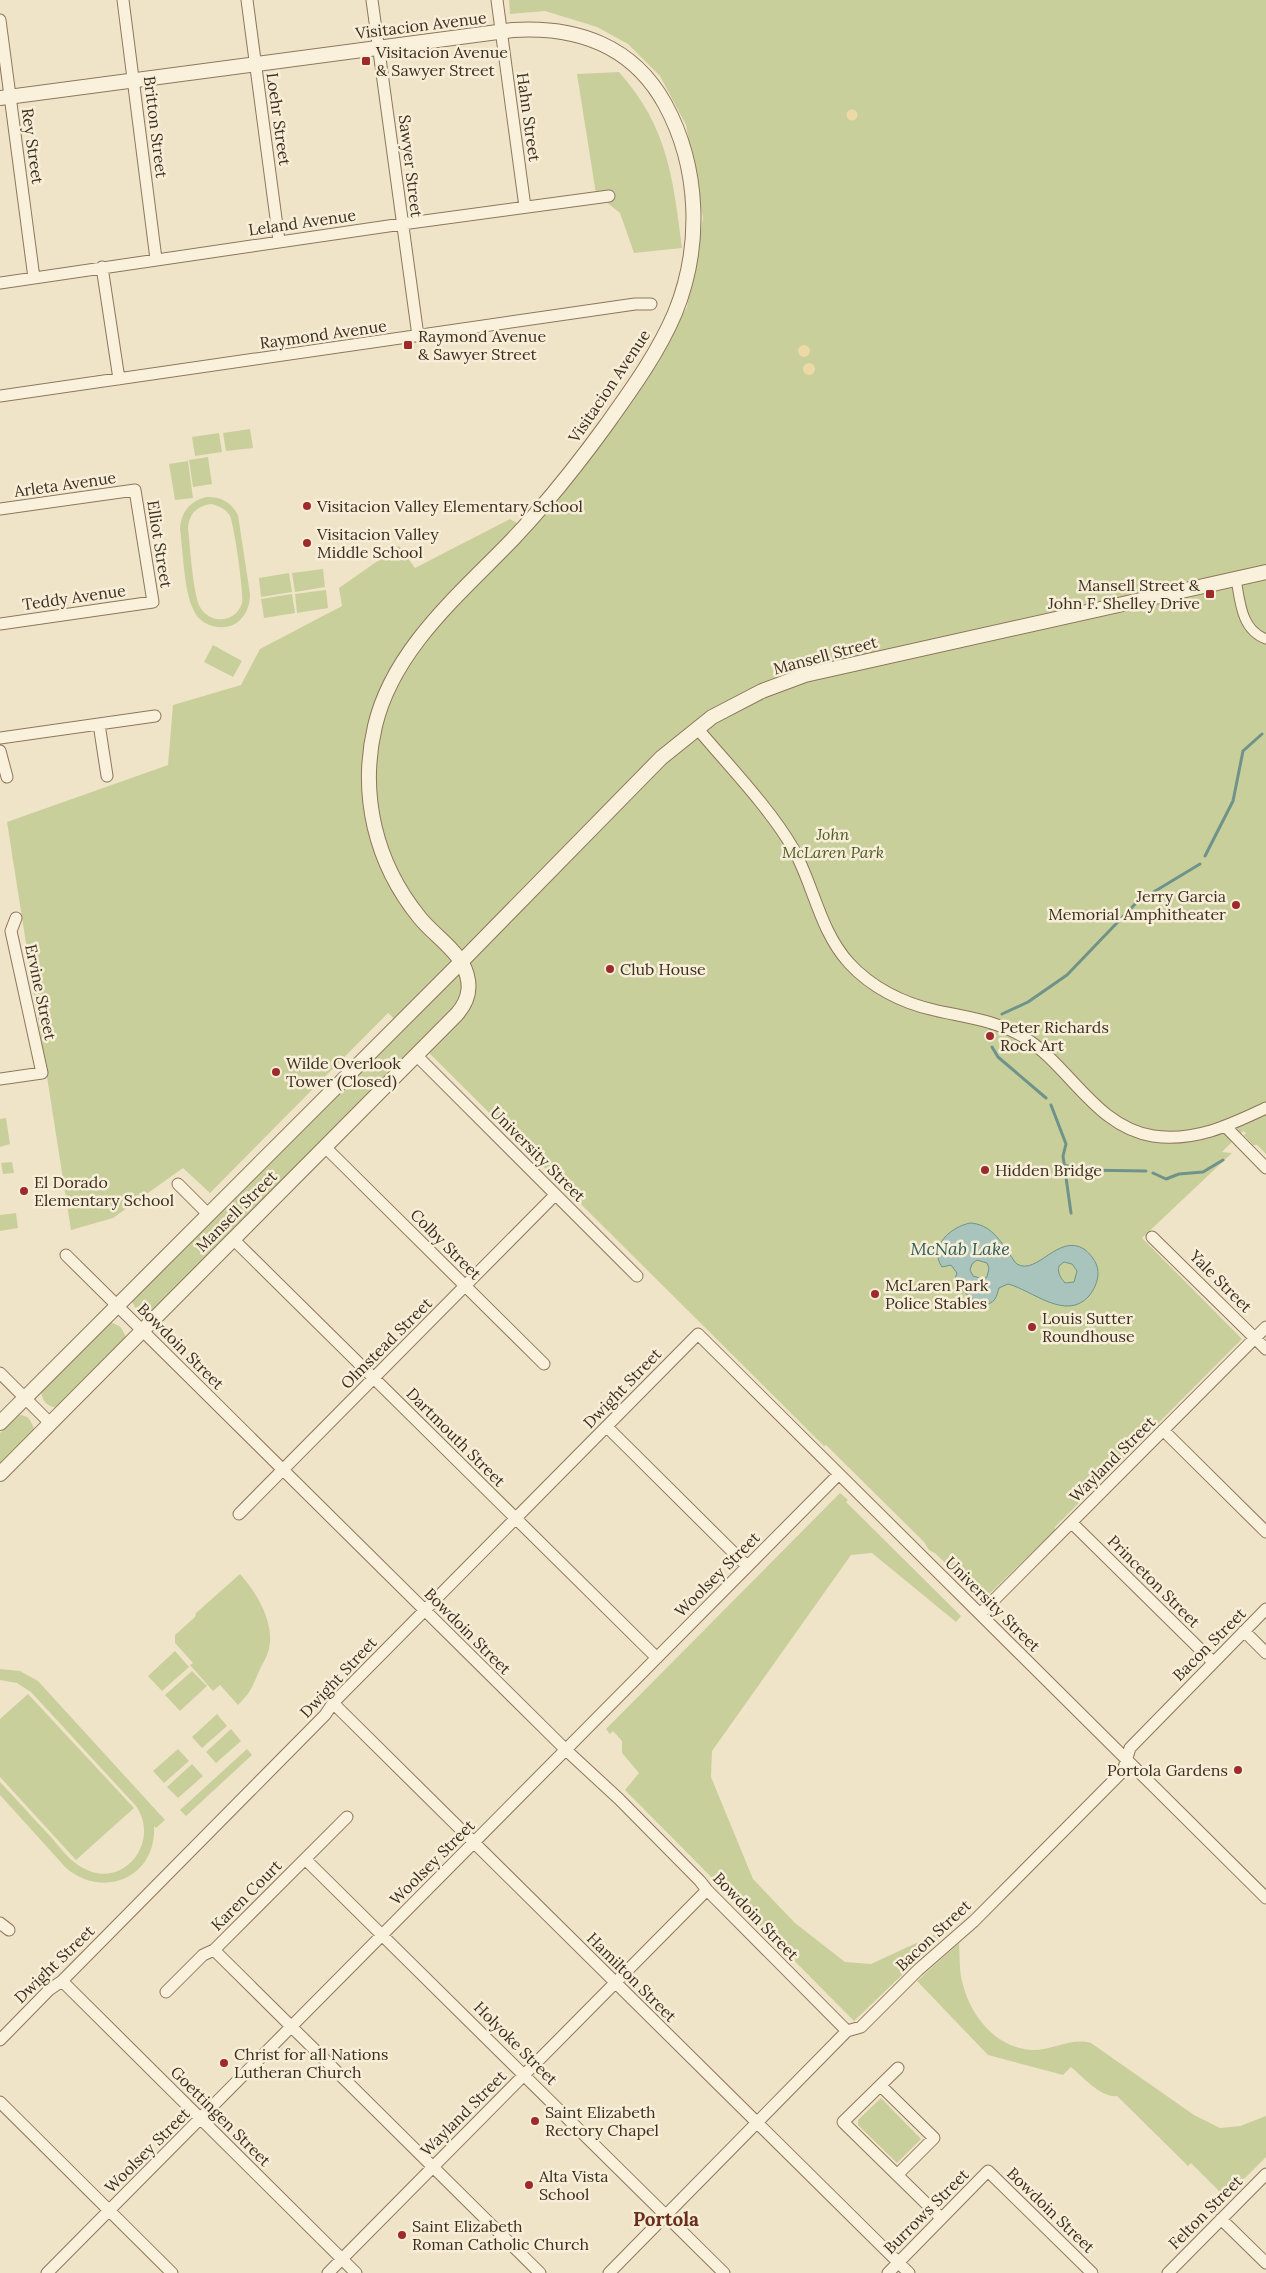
<svg xmlns="http://www.w3.org/2000/svg" width="1266" height="2273" font-family="Lora,serif">
<style>
.green{fill:#c9cf9b;fill-rule:evenodd}
.sand{fill:#ecd9a5}
.water{fill:#a9c4bc;stroke:#6f938a;fill-rule:evenodd}
.lines{fill:none;stroke-linecap:round;stroke-linejoin:round}
.stream{stroke:#6f938a;stroke-width:3}
.pedestrian-casing{stroke:#8d765c;stroke-width:11}
.minor-casing{stroke:#8d765c;stroke-width:13}
.tertiary-casing{stroke:#8d765c;stroke-width:16}
.pedestrian{stroke:#faf1dc;stroke-width:9}
.minor{stroke:#faf1dc;stroke-width:11}
.tertiary{stroke:#faf1dc;stroke-width:14}
.poi-dot{fill:#9e2a2b;stroke:#f7eed8;stroke-width:2}
.labels{text-anchor:middle;dominant-baseline:central;stroke-width:5;stroke-linejoin:round;paint-order:stroke}
.street-label{font-size:16px;fill:#3d2e20;stroke:#f7eed8}
.poi-label{font-size:16px;fill:#3d2e20;stroke:#f7eed8;text-anchor:start}
.park-label{font-size:16px;font-style:italic;fill:#4d5a26;stroke:#f7eed8}
.water-label{font-size:18px;font-style:italic;fill:#2f5d5a;stroke:#f7eed8}
.quarter-label{font-size:19px;font-weight:bold;fill:#6b2e1e;stroke:#f7eed8}
</style>
<rect width="100%" height="100%" fill="#f0e4c8"/>
<path class="green" d="M509,0H1266V1154L1257,1145H1253L1244,1135L1246,1133L1243,1131L1222,1152L1232,1153L1142,1238L1242,1339L1055,1527V1530L983,1600L936,1554L929,1550L924,1542L826,1445L824,1446L419,1043L147,1316C136,1314 136,1308 131,1300L403,1027L388,1013L210,1193L183,1168L113,1218L71,1230L7,822L168,765L173,705L241,685L260,649L342,606L339,588L399,546L415,568L510,519L531,531L619,421L687,307L703,218L686,125L660,76L628,44L597,27L545,11L510,14Z
M619,72C668,127 673,178 682,248L634,253L620,213L596,194L577,74Z
M250,429L253,448L226,451L223,433Z
M219,433L222,452L195,456L192,437Z
M208,457L212,484L193,487L189,460Z
M188,461L193,498L175,500L169,464Z
M206,497C220,496 231,502 238,515L250,594C250,606 246,617 235,624C220,632 199,625 193,609C184,590 183,551 180,529C181,512 190,501 206,497ZM211,504C219,506 226,509 230,516C234,524 244,594 242,603C236,623 210,625 200,607C193,594 190,545 188,528C189,514 197,506 211,504Z
M323,569L325,587L295,592L292,573Z
M289,573L292,592L261,597L259,578Z
M326,590L328,608L297,613L295,594Z
M292,594L295,613L264,618L261,599Z
M213,645L242,661L233,677L204,662Z
M6,1118L10,1144L0,1147V1119Z
M12,1162L14,1173L3,1174L1,1163Z
M16,1213L18,1228L0,1231V1215Z
M110,1322C122,1327 120,1325 126,1337L56,1408C46,1405 43,1402 41,1392Z
M20,1415C31,1416 31,1423 35,1430L0,1465V1433Z
M840,1493L848,1500L846,1502L961,1616L956,1622L872,1553L851,1555L712,1751L711,1777L753,1879L795,1923L845,1962L871,1964L953,1926L854,2021L625,1790L639,1773L622,1753V1741L613,1731L610,1734L606,1729Z
M240,1574C258,1594 278,1628 267,1655C265,1660 262,1665 260,1669C252,1687 252,1691 238,1705L220,1685L213,1691L190,1665L193,1663L175,1643V1635L195,1617L196,1613Z
M175,1651L189,1667L162,1691L148,1676Z
M0,1669L20,1671L38,1681L165,1820L156,1828L154,1826C157,1877 104,1900 66,1868L0,1795V1782C17,1800 33,1818 50,1836C60,1847 69,1861 83,1868C124,1891 162,1840 135,1805L31,1692L17,1683L0,1680Z
M192,1671L207,1686L180,1711L165,1695Z
M28,1694L134,1808L76,1860L0,1777V1719Z
M217,1714L227,1726L202,1748L192,1737Z
M231,1729L241,1741L216,1763L206,1752Z
M178,1749L189,1761L164,1783L153,1771Z
M247,1749L252,1755L186,1816L180,1810Z
M192,1764L203,1776L178,1798L167,1787Z
M959,1943C960,1955 959,1969 962,1981C970,2016 996,2049 1034,2050C1052,2050 1073,2037 1091,2043L1194,2115L1220,2128L1240,2126L1266,2116V2157L1223,2200L1217,2194L1219,2191L1191,2163L1188,2166L1117,2096C1101,2098 1083,2077 1071,2067L1063,2075L988,2055L917,1981Z
M881,2098L921,2139L897,2163L858,2125V2120Z"/>
<path class="sand" d="M846.5 115a5.5 5.5 0 1 1 11 0a5.5 5.5 0 1 1-11 0Z
M798 351a6 6 0 1 1 12 0a6 6 0 1 1-12 0Z
M803 369a6 6 0 1 1 12 0a6 6 0 1 1-12 0Z"/>
<path class="water" d="M970,1223C990,1224 1000,1240 1010,1255C1013,1258 1014,1262 1017,1264C1037,1276 1058,1233 1084,1249C1092,1255 1099,1265 1098,1275C1097,1283 1094,1290 1089,1296C1066,1322 1032,1290 1008,1284L999,1288C998,1291 997,1296 995,1299C983,1315 961,1289 954,1281L957,1273L951,1265L942,1267C928,1246 951,1227 970,1223ZM977,1260L987,1263L989,1268L987,1277L983,1279L973,1276L970,1270L972,1264ZM1064,1262L1072,1264L1077,1271L1074,1282L1065,1283C1061,1278 1057,1273 1059,1266Z"/>
<g class="lines">
<path class="stream" d="M1205,856L1233,801L1243,751L1262,734
M1002,1014L1028,1002L1067,975L1137,902L1200,864
M990,1038L991,1030
M992,1047L998,1057L1046,1098
M1051,1105L1066,1144L1063,1156L1071,1213
M1064,1165L1081,1170L1146,1171
M1153,1173L1166,1179L1179,1174L1203,1172L1223,1160"/>
<defs>
<path id="pedestrian" d="M1236,579C1240,601 1241,630 1266,639"/>
<path id="minor" d="M123,0L156,259
M247,0L279,241
M372,0L418,336
M497,0L525,207
M0,20L34,278
M102,267L119,379
M0,283L402,224L609,196
M0,396L635,304H651
M0,509L135,490L153,602L0,624
M99,724L107,776
M697,728C728,765 770,808 794,850C814,887 820,931 849,963C871,987 902,1003 934,1010C964,1017 994,1020 1022,1036C1069,1064 1095,1127 1153,1136C1195,1142 1230,1125 1266,1108
M0,738L155,716
M0,751L7,777
M416,1055L637,1276
M0,1079L42,1073L11,931L16,918
M1226,1127L1266,1168
M325,1147L544,1364
M178,1184L208,1214
M1152,1237L1266,1349
M233,1239L657,1658
M66,1255L566,1750L619,1799L700,1881L707,1890L847,2031
M0,1373L51,1424
M607,1427L747,1566
M1163,1430L1266,1532
M239,1514L555,1195
M1072,1523L1213,1662
M980,1614L1266,1327
M1244,1631L1266,1653
M333,1703L909,2273
M305,1859L724,2273
M0,1923L9,1930
M214,1950L540,2273
M62,1981L356,2273
M166,1992L203,1955L214,1950L347,1817
M0,2040L49,1990L62,1981L325,1715L333,1703L698,1334L1266,1898
M898,2068L843,2122L941,2218
M881,2086L934,2138L897,2175
M0,2102L172,2273
M1221,2219L1266,2263
M47,2273L839,1474
M328,2273L707,1890
M609,2273L847,2031L861,2027L918,1970L974,1921L1123,1771L1130,1748L1266,1609
M888,2273L988,2171L1092,2273
M1168,2273L1266,2174"/>
<path id="tertiary" d="M0,98L513,30C577,26 633,46 665,104C700,168 702,247 675,313C658,353 632,389 607,424C578,464 547,503 513,539C460,594 393,649 375,726C359,794 375,863 420,918C432,933 452,946 462,963C472,982 471,998 457,1014L0,1474
M0,1423L461,962L661,758L712,717L762,691L805,675L1266,572"/>
</defs>
<use href="#pedestrian" class="pedestrian-casing"/>
<use href="#minor" class="minor-casing"/>
<use href="#tertiary" class="tertiary-casing"/>
<use href="#pedestrian" class="pedestrian"/>
<use href="#minor" class="minor"/>
<use href="#tertiary" class="tertiary"/>
</g>
<g class="poi-dot">
<rect x="361" y="56" width="10" height="10" rx="2.5"/>
<rect x="403" y="340" width="10" height="10" rx="2.5"/>
<circle cx="307" cy="506" r="5"/>
<circle cx="307" cy="543" r="5"/>
<rect x="1205" y="589" width="10" height="10" rx="2.5"/>
<circle cx="1236" cy="905" r="5"/>
<circle cx="610" cy="969" r="5"/>
<circle cx="990" cy="1036" r="5"/>
<circle cx="276" cy="1072" r="5"/>
<circle cx="985" cy="1170" r="5"/>
<circle cx="24" cy="1191" r="5"/>
<circle cx="875" cy="1294" r="5"/>
<circle cx="1032" cy="1327" r="5"/>
<circle cx="1238" cy="1770" r="5"/>
<circle cx="224" cy="2063" r="5"/>
<circle cx="535" cy="2121" r="5"/>
<circle cx="529" cy="2185" r="5"/>
<circle cx="402" cy="2235" r="5"/>
</g>
<g class="labels">
<g class="street-label">
<text transform="translate(421 25) rotate(-7)">Visitacion Avenue</text>
<text transform="translate(529 117) rotate(82)">Hahn Street</text>
<text transform="translate(279 119) rotate(82)">Loehr Street</text>
<text transform="translate(156 127) rotate(83)">Britton Street</text>
<text transform="translate(33 146) rotate(82)">Rey Street</text>
<text transform="translate(411 166) rotate(83)">Sawyer Street</text>
<text transform="translate(302 222) rotate(-8)">Leland Avenue</text>
<text transform="translate(323 334) rotate(-8)">Raymond Avenue</text>
<text transform="translate(609 386) rotate(-56)">Visitacion Avenue</text>
<text transform="translate(65 484) rotate(-8)">Arleta Avenue</text>
<text transform="translate(160 544) rotate(81)">Elliot Street</text>
<text transform="translate(74 597) rotate(-8)">Teddy Avenue</text>
<text transform="translate(825 655) rotate(-15)">Mansell Street</text>
<text transform="translate(41 992) rotate(78)">Ervine Street</text>
<text transform="translate(538 1154) rotate(45)">University Street</text>
<text transform="translate(236 1211) rotate(-45)">Mansell Street</text>
<text transform="translate(446 1244) rotate(45)">Colby Street</text>
<text transform="translate(1221 1281) rotate(45)">Yale Street</text>
<text transform="translate(386 1343) rotate(-45)">Olmstead Street</text>
<text transform="translate(181 1346) rotate(45)">Bowdoin Street</text>
<text transform="translate(622 1388) rotate(-46)">Dwight Street</text>
<text transform="translate(456 1437) rotate(45)">Dartmouth Street</text>
<text transform="translate(1112 1459) rotate(-45)">Wayland Street</text>
<text transform="translate(717 1574) rotate(-45)">Woolsey Street</text>
<text transform="translate(1154 1581) rotate(45)">Princeton Street</text>
<text transform="translate(993 1604) rotate(45)">University Street</text>
<text transform="translate(468 1631) rotate(45)">Bowdoin Street</text>
<text transform="translate(1209 1644) rotate(-45)">Bacon Street</text>
<text transform="translate(338 1677) rotate(-47)">Dwight Street</text>
<text transform="translate(432 1862) rotate(-45)">Woolsey Street</text>
<text transform="translate(246 1895) rotate(-45)">Karen Court</text>
<text transform="translate(756 1916) rotate(46)">Bowdoin Street</text>
<text transform="translate(933 1935) rotate(-43)">Bacon Street</text>
<text transform="translate(54 1964) rotate(-44)">Dwight Street</text>
<text transform="translate(632 1977) rotate(45)">Hamilton Street</text>
<text transform="translate(516 2043) rotate(45)">Holyoke Street</text>
<text transform="translate(463 2113) rotate(-45)">Wayland Street</text>
<text transform="translate(221 2116) rotate(45)">Goettingen Street</text>
<text transform="translate(147 2150) rotate(-45)">Woolsey Street</text>
<text transform="translate(1051 2210) rotate(44)">Bowdoin Street</text>
<text transform="translate(926 2211) rotate(-45)">Burrows Street</text>
<text transform="translate(1205 2212) rotate(-45)">Felton Street</text>
</g>
<g class="poi-label">
<text x="376" y="52">Visitacion Avenue<tspan x="376" dy="18">&amp; Sawyer Street</tspan></text>
<text x="418" y="336">Raymond Avenue<tspan x="418" dy="18">&amp; Sawyer Street</tspan></text>
<text x="317" y="506">Visitacion Valley Elementary School</text>
<text x="317" y="534">Visitacion Valley<tspan x="317" dy="18">Middle School</tspan></text>
<text x="1200" y="585" text-anchor="end">Mansell Street &amp;<tspan x="1200" dy="18">John F. Shelley Drive</tspan></text>
<text x="1226" y="896" text-anchor="end">Jerry Garcia<tspan x="1226" dy="18">Memorial Amphitheater</tspan></text>
<text x="620" y="969">Club House</text>
<text x="1000" y="1027">Peter Richards<tspan x="1000" dy="18">Rock Art</tspan></text>
<text x="286" y="1063">Wilde Overlook<tspan x="286" dy="18">Tower (Closed)</tspan></text>
<text x="995" y="1170">Hidden Bridge</text>
<text x="34" y="1182">El Dorado<tspan x="34" dy="18">Elementary School</tspan></text>
<text x="885" y="1285">McLaren Park<tspan x="885" dy="18">Police Stables</tspan></text>
<text x="1042" y="1318">Louis Sutter<tspan x="1042" dy="18">Roundhouse</tspan></text>
<text x="1228" y="1770" text-anchor="end">Portola Gardens</text>
<text x="234" y="2054">Christ for all Nations<tspan x="234" dy="18">Lutheran Church</tspan></text>
<text x="545" y="2112">Saint Elizabeth<tspan x="545" dy="18">Rectory Chapel</tspan></text>
<text x="539" y="2176">Alta Vista<tspan x="539" dy="18">School</tspan></text>
<text x="412" y="2226">Saint Elizabeth<tspan x="412" dy="18">Roman Catholic Church</tspan></text>
</g>
<g class="park-label">
<text x="833" y="834">John<tspan x="833" dy="18">McLaren Park</tspan></text>
</g>
<g class="water-label">
<text x="960" y="1248">McNab Lake</text>
</g>
<g class="quarter-label">
<text x="666" y="2219">Portola</text>
</g>
</g>
</svg>
